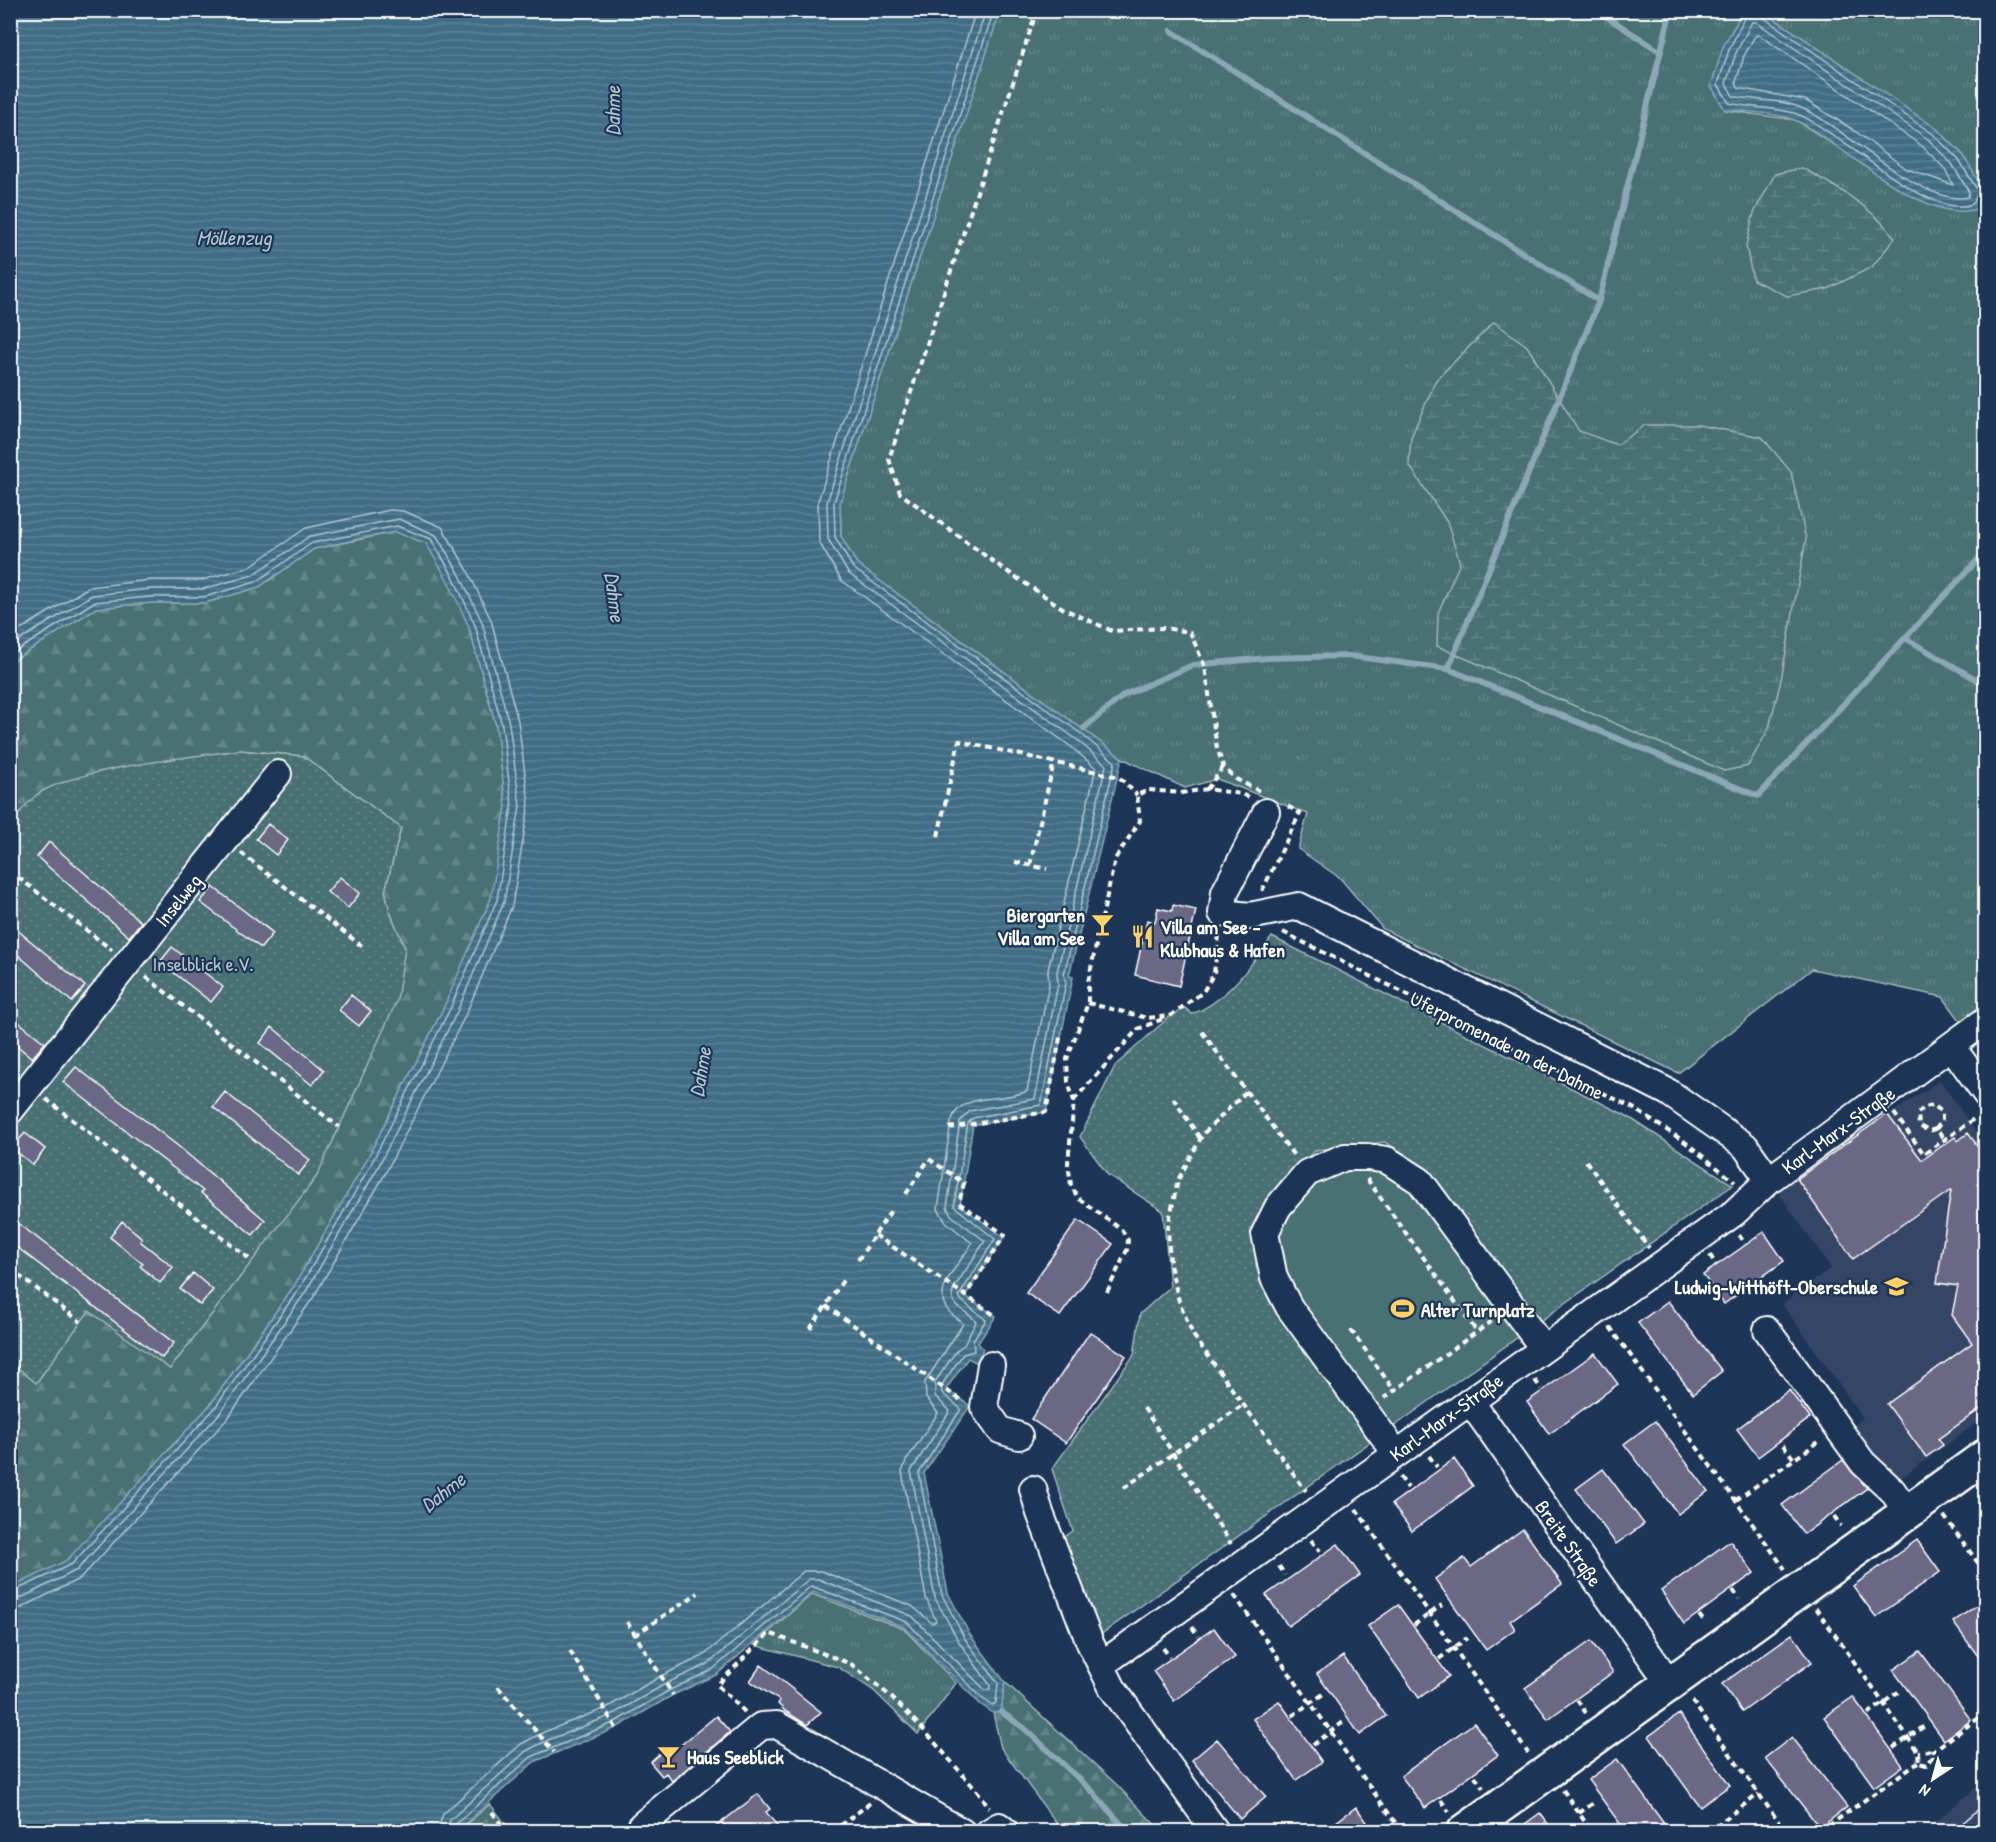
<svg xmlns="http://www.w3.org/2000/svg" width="1996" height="1842" font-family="'Patrick Hand',sans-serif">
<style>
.built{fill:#344465}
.grass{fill:url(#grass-tufts);stroke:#a4b7b9;stroke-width:1.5}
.forest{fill:url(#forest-firs);stroke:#a4b7b9;stroke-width:1.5}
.wetland{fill:url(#wetland-marsh);stroke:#a4b7b9;stroke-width:1.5}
.garden{fill:url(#garden-dots);stroke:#a4b7b9;stroke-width:1.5}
.pitch{fill:#486f73;stroke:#a4b7b9;stroke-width:1.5}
.water{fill:url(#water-rules);stroke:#8ca7b6;stroke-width:1.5}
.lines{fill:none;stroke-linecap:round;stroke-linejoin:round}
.shore{stroke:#b3c5ce;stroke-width:1.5}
.stream{stroke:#8ca7b6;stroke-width:6}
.building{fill:#6b6785;stroke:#fff;stroke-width:1.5}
.minor-casing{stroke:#fff;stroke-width:30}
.major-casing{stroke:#fff;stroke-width:38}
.path{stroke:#fff;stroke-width:4;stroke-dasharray:6 4.5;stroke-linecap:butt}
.minor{stroke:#1d3557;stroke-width:26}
.major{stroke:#1d3557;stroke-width:33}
.tram{stroke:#fff;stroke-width:1.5}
.labels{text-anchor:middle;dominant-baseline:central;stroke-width:4.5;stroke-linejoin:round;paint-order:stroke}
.street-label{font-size:20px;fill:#fff;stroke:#1d3557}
.poi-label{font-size:20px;font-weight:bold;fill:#fff;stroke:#1d3557;text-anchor:start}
.park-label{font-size:20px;fill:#b6c5c7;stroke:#1d3557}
.water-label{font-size:21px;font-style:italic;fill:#b3c5ce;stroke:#1d3557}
</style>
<defs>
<pattern id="grass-tufts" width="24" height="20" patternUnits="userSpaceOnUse" patternTransform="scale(1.5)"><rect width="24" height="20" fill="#486f73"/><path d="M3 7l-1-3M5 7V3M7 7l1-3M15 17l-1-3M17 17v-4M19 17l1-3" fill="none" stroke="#638588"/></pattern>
<pattern id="forest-firs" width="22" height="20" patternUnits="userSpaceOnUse" patternTransform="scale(1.5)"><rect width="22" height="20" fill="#486f73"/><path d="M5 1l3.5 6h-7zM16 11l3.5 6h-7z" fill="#638588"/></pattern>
<pattern id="wetland-marsh" width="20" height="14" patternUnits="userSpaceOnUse" patternTransform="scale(1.5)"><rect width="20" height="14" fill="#486f73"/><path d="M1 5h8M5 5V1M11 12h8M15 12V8" fill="none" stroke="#638588"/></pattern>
<pattern id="garden-dots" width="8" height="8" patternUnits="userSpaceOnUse" patternTransform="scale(1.5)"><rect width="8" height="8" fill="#486f73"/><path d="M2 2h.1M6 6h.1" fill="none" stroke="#638588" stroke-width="1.8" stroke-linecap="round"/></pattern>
<pattern id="water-rules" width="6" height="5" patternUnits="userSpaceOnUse" patternTransform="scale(1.5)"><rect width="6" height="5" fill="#406d85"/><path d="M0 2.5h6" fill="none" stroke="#5d8397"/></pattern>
</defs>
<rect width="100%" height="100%" fill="#1d3557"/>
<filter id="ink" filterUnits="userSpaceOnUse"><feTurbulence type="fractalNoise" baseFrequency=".0167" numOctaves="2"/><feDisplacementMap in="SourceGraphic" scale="12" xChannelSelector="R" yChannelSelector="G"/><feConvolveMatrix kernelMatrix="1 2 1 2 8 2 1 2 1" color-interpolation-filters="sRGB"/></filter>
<g filter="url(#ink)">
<path class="built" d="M1940,1080L1985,1145V1417L1896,1482L1854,1425L1863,1418L1782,1304L1831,1268L1777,1191Z
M1985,1780V1831H1924Z"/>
<path class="grass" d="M1000,11H1743L1723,47L1725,110L1796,120L1839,148L1963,155L1937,129L1763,11H1985V1007L1962,1023L1943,997L1812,969L1678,1073L1383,929L1340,878L1298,849L1308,814L1217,779L1185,788L1122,758L857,564L841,536L840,502Z
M812,1594L904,1629L956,1683L918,1734L874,1691L838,1667L754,1645Z"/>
<path class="forest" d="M395,532L426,543L453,585L469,627L496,726L506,806L492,898L444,1007L365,1163L294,1286L210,1405L67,1561L11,1588V1362L36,1383L89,1310L170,1369L252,1261L405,948L390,912L385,891L401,828L303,756L239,750L152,763L38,794L11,824V662L96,608L152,603H205L259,587L314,549Z
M1005,1682L1116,1784L1161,1831H1062L1001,1748L993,1713L1001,1712Z
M490,1804L511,1831L457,1832Z"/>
<path class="wetland" d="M1802,168C1837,187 1871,206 1895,238L1872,267L1828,289L1787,296L1753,280L1746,246L1754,213L1775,174Z
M1494,322L1527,346L1579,431L1617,445L1645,425H1698L1762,437L1791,472L1806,539L1781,680L1769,728L1748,766L1724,771L1437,646L1438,613L1460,563L1447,522L1409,465L1411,437L1436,380Z"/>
<path class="garden" d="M239,750L303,756L401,828L385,891L390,912L405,948L397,1000L317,1176L170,1369L89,1311L36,1383L11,1362L10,824C19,814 29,800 39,793C82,767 187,758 239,750Z
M1272,937L1627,1116L1733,1185L1540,1321L1425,1167L1385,1142L1316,1150L1282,1179L1260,1217L1256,1266L1275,1307L1373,1440L1100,1635L1060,1540L1073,1531L1052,1469L1134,1355L1140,1314L1170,1287L1163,1211L1108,1175L1080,1137L1115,1066L1169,1017L1185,1008L1192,1014C1226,1002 1251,965 1272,937Z"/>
<path class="pitch" d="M1354,1163L1412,1181L1522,1334L1389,1430L1293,1299L1274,1240L1299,1188Z"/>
<path class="water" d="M11,10L1000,11L840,502L841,536L857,564L1122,758L1069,976L1073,977L1046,1112L973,1125L960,1205L1004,1237L965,1296L996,1316L978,1343L983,1349L977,1363L968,1358L946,1389L970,1406L924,1473L948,1593L970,1635L1005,1682L1001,1712L993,1713L980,1704L904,1627L813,1592L716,1675L673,1695L616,1728L534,1762L457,1831H11V1588L67,1560L210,1405L294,1286L365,1163L444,1007L491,898L506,806L496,726L469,627L447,579L426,543L395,532L358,539L314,549L259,587L205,603H152L96,608L11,662Z
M1743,11H1763L1937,129L1963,155L1985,192L1978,208C1928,229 1842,143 1797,121C1780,113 1745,111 1725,110L1711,86L1723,47Z"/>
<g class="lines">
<path class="shore" d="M1748,10L1729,50L1718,84L1729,103C1751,108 1775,107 1797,114C1837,128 1931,225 1974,203L1978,191L1958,159L1933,134L1764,18L1761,10
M1752,22H1756L1928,139L1952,164L1969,192L1968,197C1923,208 1843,125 1801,108C1780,99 1755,101 1733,96L1726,83L1736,53Z
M1759,35L1922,146L1945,169L1953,185L1907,169L1852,129L1805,100L1738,88L1736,82L1744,56L1755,36Z
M10,636L89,587L151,580H202L249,567L306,528L390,510L403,511L442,527L467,569L491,620L518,721L529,804L512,906L465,1016L385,1174L313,1298L228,1418L81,1578L21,1608L10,1610
M10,646L92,595L151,589H203L253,575L310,536L399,519L436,535L459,573L482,622L509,723L520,806L504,902L457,1012L377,1169L305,1293L220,1413L77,1570L19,1599L10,1601
M10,655L94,602L151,597H204L256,582L312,543L397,526L431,539L453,576L475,625L502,725L512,806L497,900L450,1009L370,1166L299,1289L214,1409L72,1564L10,1593
M437,1832L443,1814L521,1744L544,1732L606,1708L663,1675L703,1656L804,1571H821L912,1606L932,1623L936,1621L926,1598L902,1472L906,1461L938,1413L926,1398L925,1382L963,1324C959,1318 950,1315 946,1308C933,1286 963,1261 972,1243L945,1221L938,1209L951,1122C960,1090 1004,1103 1027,1091L1049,985L1048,970L1096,768L1070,746L841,580L819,542L818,501L976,10
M446,1832L450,1820L526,1751L548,1740L610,1716L667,1683L708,1664L809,1579H818L912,1616L985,1690L990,1689V1685L959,1642L935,1598L911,1471L950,1411L935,1396V1382L957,1350L964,1345L976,1322C968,1309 946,1308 954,1288L985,1241L951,1215L947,1207L960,1121L970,1111L1035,1099L1058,984L1057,972L1106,765L1076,739L848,573L828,539L827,502L986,10
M454,1832L456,1824L531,1757L613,1723L670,1690L712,1670L811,1586L907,1622L983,1699L992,1705L996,1703L998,1683L965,1639L942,1595L919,1473L961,1409L942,1393L941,1386L963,1354L974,1351L973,1340L986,1320L962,1301L959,1296L995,1239L954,1206L968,1123L973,1118L1041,1105L1066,983L1064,974L1115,762L1080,733L853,568L835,537L834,502L994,10"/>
<path class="stream" d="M1596,10L1661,52
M1171,31L1599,301
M1905,638L1986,685
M1448,669L1599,301L1671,10
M1084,728L1124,695L1193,665L1267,658L1350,656L1448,669L1758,796L1986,551
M1001,1712L1024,1728L1091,1790L1128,1832"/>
</g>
<path class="building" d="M268,824L288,840L276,855L256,839Z
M49,842L141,922L129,937L37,857Z
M340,877L360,893L348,908L327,892Z
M213,887L273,933L261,948L200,902Z
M1173,905L1196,910L1179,986L1135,975L1147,920L1155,922L1158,908L1172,911Z
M10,924L85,986L72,1002L10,948Z
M172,947L223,987L211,1002L160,962Z
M351,995L371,1011L359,1026L339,1010Z
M10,1015L45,1043L32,1058L10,1040Z
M272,1027L324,1070L312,1085L260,1043Z
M76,1067L178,1146L265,1220L253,1235L201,1193L203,1191L63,1082Z
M225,1092L310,1160L298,1175L213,1107Z
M1887,1114L1922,1160L1955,1137L1958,1141L1968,1133L1986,1157V1405L1938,1439L1943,1445L1926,1457L1887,1404L1972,1343L1952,1315L1958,1286L1937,1283L1951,1190L1853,1259L1797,1179Z
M25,1133L45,1149L33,1165L12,1148Z
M10,1217L174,1343L162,1358L10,1242Z
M1078,1220L1113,1244L1060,1316L1026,1293Z
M122,1221L142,1238L140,1241L173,1267L160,1283L140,1266L143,1264L110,1237Z
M1764,1232L1784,1261L1724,1304L1703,1275Z
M193,1273L213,1290L200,1305L180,1289Z
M1668,1301L1722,1371L1693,1394L1638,1323Z
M1090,1332L1126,1356L1066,1443L1031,1419Z
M1595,1353L1618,1384L1549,1434L1527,1402Z
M1789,1390L1810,1418L1758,1457L1737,1429Z
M1655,1421L1708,1491L1678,1514L1624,1444Z
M1454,1459L1473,1486L1412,1531L1392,1504Z
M1843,1460L1867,1488L1804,1534L1782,1505Z
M1603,1469L1644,1524L1616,1544L1576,1489Z
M1523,1529L1562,1584L1510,1621L1515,1629L1486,1650L1435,1579L1464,1558L1471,1567Z
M1917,1540L1940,1572L1876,1617L1853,1586Z
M1730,1541L1754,1573L1684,1624L1661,1591Z
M1338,1544L1360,1575L1288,1626L1266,1595Z
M1986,1599V1667L1953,1622Z
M1398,1605L1449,1676L1419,1698L1368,1626Z
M1214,1628L1235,1657L1174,1701L1153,1671Z
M1792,1634L1812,1662L1742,1712L1722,1684Z
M1591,1641L1613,1672L1548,1719L1525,1688Z
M1920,1651L1971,1720L1944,1740L1893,1670Z
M1343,1656L1386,1716L1360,1735L1317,1674Z
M761,1665L776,1676L821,1712L807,1725L785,1711L778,1704L780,1701L750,1681Z
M1853,1697L1903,1766L1874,1787L1824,1717Z
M1279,1701L1322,1762L1296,1780L1253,1719Z
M1679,1714L1730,1785L1700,1807L1649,1736Z
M716,1716L730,1732L672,1781L666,1773L662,1776L650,1762L666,1748L670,1754Z
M1474,1723L1498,1755L1425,1808L1401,1776Z
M1792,1737L1847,1807L1820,1828L1765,1758Z
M1217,1739L1266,1797L1240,1819L1192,1760Z
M1617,1759L1670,1832H1626L1588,1780Z
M758,1794L770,1809L766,1812L782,1832H709Z
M1356,1807L1374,1832H1323Z
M1540,1813L1554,1832H1514Z"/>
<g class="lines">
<defs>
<path id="minor" d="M1266,812L1225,892L1222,913L1250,916L1299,906L1668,1092L1745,1146L1769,1180
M1952,1047L1986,1094
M10,1111L278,774
M1767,1330L1863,1463L1892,1490L1908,1513
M991,1365L984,1407L1000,1430L1019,1436
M1470,1401L1670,1684
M1396,1453L1289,1307L1274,1278L1265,1233L1278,1207L1307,1173L1345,1157H1367L1387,1160L1420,1181L1543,1348
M1033,1489L1040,1513L1090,1643L1113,1689L1216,1832
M1101,1665L1734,1213L1769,1180L1986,1020
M646,1832L642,1825L761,1726L777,1725L962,1832
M989,1832L999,1826L1006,1832"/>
<path id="major" d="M1464,1832L1986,1456"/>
</defs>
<use href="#minor" class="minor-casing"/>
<use href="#major" class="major-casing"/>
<path class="path" d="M1037,10L889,459L900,493L1002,568L1064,609L1112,631L1164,628L1190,632L1205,667L1217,748L1224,768L1236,779L1259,791
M1207,789L1223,767
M938,836L959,741L1119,777L1137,795
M241,853L362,946
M1015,862L1047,869
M1030,865L1054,762
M10,871L112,950
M1262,891L1300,813L1287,806
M1283,932L1633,1108L1685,1142L1735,1182
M146,977L339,1127
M1088,1003L1147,1018L1170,1016L1203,992L1214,973L1219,935
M1202,1032L1295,1157
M1246,1092L1203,1134L1178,1180L1168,1226L1170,1265L1179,1301L1193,1335L1306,1491
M1173,1098L1200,1138
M46,1099L252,1261
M1074,1100L1138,1029L1165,1018
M1894,1113L1924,1154L1975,1118
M949,1128L1046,1112L1061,1033
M1936,1129L1929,1131L1919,1126L1918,1113L1925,1107L1933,1105L1942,1112V1121L1936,1129L1945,1139
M1586,1161L1649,1248
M1367,1179L1477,1332
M906,1194L929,1159L964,1183L959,1203L1005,1235L965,1296
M875,1235L996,1316
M1739,1235L1745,1244
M1710,1255L1716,1265
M858,1260L892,1209
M10,1269L81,1322
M1107,1292L1127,1250L1128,1240L1122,1230L1078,1198L1071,1185L1068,1163L1074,1101L1068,1082L1067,1059L1088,1003V982L1115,859L1140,821L1137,795L1149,790L1181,793L1207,789L1241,794L1250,798
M826,1306L962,1401
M1610,1327L1785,1569
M810,1329L844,1279
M1351,1330L1394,1390
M1535,1380L1541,1389
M1384,1398L1495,1319
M1144,1408L1231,1544
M1783,1445L1794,1459
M1429,1456L1437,1467
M1400,1477L1408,1488
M1124,1488L1244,1404
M1736,1500L1820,1441
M1356,1509L1528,1753
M1834,1516L1841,1526
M1944,1516L1986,1574
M1311,1540L1320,1551
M1279,1566L1285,1575
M1733,1590L1739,1599
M1234,1595L1402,1832
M1816,1608L1918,1752L1919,1763L1926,1765L1932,1757L1929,1751L1918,1752
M1699,1615L1705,1623
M627,1622L673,1695
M1414,1625L1442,1605
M1192,1627L1198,1636
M635,1635L698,1593
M1163,1648L1170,1657
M570,1651L616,1728
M1439,1659L1467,1638
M498,1687L554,1752
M1577,1700L1586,1713
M1692,1701L1786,1832
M745,1712L717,1685L769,1633L851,1664L890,1696L923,1729L983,1798L989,1808
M1868,1714L1901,1690
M1292,1716L1326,1692
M1313,1745L1346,1720
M1893,1748L1926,1725
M1931,1752L1986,1713
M1475,1776L1483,1788
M1563,1790L1592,1832
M1441,1800L1449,1812
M492,1812L507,1832
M1579,1813L1595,1802
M832,1832L870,1803
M1707,1832L1759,1794
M1820,1832L1918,1762"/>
<use href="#minor" class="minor"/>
<use href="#major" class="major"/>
<path class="tram" d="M1952,1832L1986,1803"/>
</g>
</g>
<defs>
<symbol id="bar-bare" viewBox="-9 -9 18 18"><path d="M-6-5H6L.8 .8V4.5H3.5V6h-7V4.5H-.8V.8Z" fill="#ffd166" stroke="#1d3557" stroke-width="2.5" paint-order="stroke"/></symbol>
<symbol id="restaurant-bare" viewBox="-9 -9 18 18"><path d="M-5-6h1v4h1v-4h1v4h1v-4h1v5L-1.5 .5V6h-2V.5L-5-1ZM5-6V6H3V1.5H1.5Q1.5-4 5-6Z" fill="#ffd166" stroke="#1d3557" stroke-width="2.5" paint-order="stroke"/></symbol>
<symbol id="school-bare" viewBox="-9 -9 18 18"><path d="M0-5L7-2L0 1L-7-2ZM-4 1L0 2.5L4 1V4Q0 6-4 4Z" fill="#ffd166" stroke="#1d3557" stroke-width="2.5" paint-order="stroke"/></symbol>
<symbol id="stadium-bare" viewBox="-9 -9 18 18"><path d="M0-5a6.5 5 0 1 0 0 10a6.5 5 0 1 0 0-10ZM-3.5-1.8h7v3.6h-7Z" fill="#ffd166" stroke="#1d3557" stroke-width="2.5" paint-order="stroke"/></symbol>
</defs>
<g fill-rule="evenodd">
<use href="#bar-bare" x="1086" y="908" width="33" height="33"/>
<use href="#restaurant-bare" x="1126" y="920" width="33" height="33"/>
<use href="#school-bare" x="1880" y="1270" width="33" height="33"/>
<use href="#stadium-bare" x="1386" y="1292" width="33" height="33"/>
<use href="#bar-bare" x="652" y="1740" width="33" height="33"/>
</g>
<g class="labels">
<g class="street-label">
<text transform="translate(178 900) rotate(-51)">Inselweg</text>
<text transform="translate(1507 1045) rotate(27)">Uferpromenade an der Dahme</text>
<text transform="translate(1838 1130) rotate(-36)">Karl-Marx-Straße</text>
<text transform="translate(1446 1417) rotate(-36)">Karl-Marx-Straße</text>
<text transform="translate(1569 1543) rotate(55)">Breite Straße</text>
</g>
<g class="poi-label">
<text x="1085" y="914" text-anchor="end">Biergarten<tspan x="1085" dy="23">Villa am See</tspan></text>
<text x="1160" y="926">Villa am See -<tspan x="1160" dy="23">Klubhaus &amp; Hafen</tspan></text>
<text x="1878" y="1286" text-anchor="end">Ludwig-Witthöft-Oberschule</text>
<text x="1421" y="1309">Alter Turnplatz</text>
<text x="687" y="1756">Haus Seeblick</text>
</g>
<g class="park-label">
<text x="203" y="963">Inselblick e.V.</text>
</g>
<g class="water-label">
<text transform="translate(612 111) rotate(-90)">Dahme</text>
<text x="234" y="237">Möllenzug</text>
<text transform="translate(615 597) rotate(83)">Dahme</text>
<text transform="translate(700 1072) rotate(-81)">Dahme</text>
<text transform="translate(443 1492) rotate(-38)">Dahme</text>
</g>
</g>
<rect width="1996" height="1842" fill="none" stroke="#1d3557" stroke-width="36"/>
<rect x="18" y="18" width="1960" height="1806" fill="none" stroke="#fff" stroke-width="2" filter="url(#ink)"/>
<g transform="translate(1933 1779) rotate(216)" stroke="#1d3557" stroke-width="4.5" paint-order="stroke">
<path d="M0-4.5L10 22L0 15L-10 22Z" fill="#ffffff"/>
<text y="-9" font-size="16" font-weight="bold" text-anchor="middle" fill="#ffffff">N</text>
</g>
</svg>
